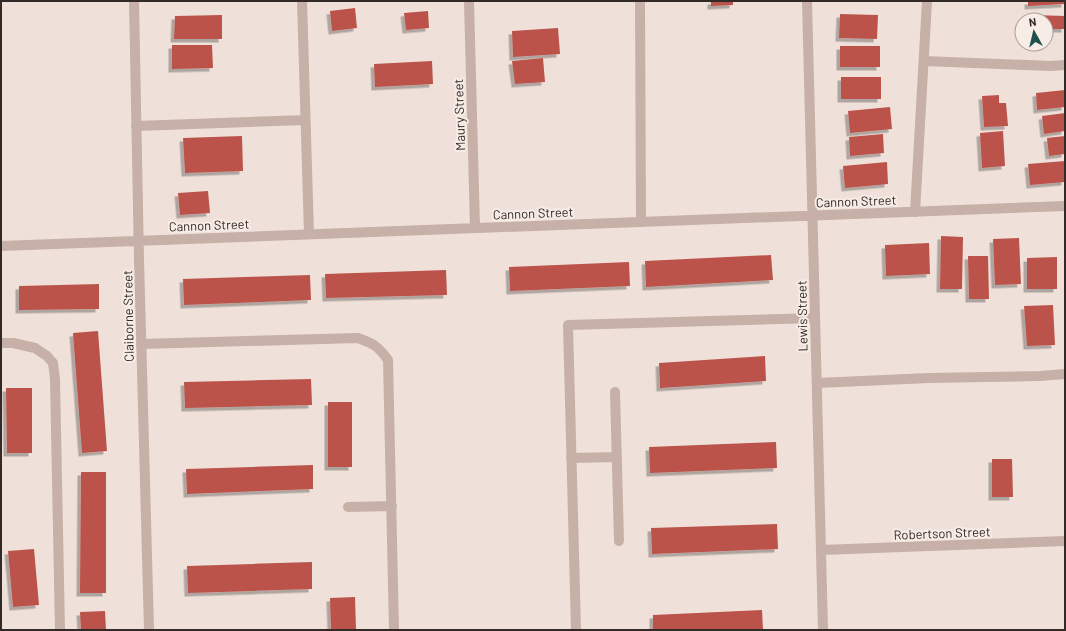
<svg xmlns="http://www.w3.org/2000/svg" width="1066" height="631" font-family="Barlow,sans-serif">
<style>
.building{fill:#bb534b;filter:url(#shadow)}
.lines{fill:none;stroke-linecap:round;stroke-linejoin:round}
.lane{stroke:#c6b0a7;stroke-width:10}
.street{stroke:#c6b0a7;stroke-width:10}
.labels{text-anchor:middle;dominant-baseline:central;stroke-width:4;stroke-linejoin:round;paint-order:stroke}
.street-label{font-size:13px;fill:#332927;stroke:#f7ece6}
</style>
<defs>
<filter id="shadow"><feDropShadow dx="-3.5" dy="3.5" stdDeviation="0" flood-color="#0004"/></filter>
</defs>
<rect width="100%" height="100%" fill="#efe1da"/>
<path class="building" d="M711,1H733V5L711,6Z
M1028,1H1065V4L1028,6Z
M355,8L357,28L332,31L330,11Z
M428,11L429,28L406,30L404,13Z
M840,14L878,15L877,39L839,38Z
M222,15V39H174L175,16Z
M1033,15L1065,16V29H1046V20H1033Z
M558,28L560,54L513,57L512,31Z
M172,45H212L213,68L172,69Z
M840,46H880V67H840Z
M543,58L545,82L515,84L512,61Z
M432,61L433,84L375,87L374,64Z
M841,77H881V99H841Z
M1065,90V107L1037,110L1036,93Z
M999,95V103H1006L1008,126L984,127L982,96Z
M890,107L892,129L850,133L848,111Z
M1065,113V131L1044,134L1042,116Z
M1003,131L1005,166L982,168L980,133Z
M883,134L884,153L850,156L849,137Z
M242,136L243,171L185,173L183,138Z
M1065,136V154L1049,156L1047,138Z
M1065,161V182L1030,185L1028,164Z
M887,162L888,184L845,188L843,166Z
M208,191L210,213L180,215L178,193Z
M941,236L963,237L962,289H940Z
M1019,238L1021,284L995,285L993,239Z
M929,243L930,274L886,276L885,245Z
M771,255L773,280L646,287L645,261Z
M968,256H988L989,299H969Z
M1057,257V289H1027V258Z
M629,262L630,286L510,291L509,267Z
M446,270L447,295L326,298L325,274Z
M310,275L311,300L184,305L183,279Z
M99,284V309L19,310V286Z
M1053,305L1055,345L1027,346L1024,306Z
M98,331L107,451L82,453L73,333Z
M765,356L766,381L660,388L659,363Z
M311,379L312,405L185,408L184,382Z
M6,388H32V453H7Z
M328,402H352V467H328Z
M776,442L777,468L650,473L649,447Z
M992,459H1012L1013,497H992Z
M313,465V489L187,494L186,469Z
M81,472H106V593H80Z
M777,524L778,549L652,554L651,528Z
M34,549L39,605L13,607L8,551Z
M312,562V589L188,593L187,566Z
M355,597L356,630H331L330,598Z
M762,610L763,630H653V615Z
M105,611L106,630H81L80,612Z"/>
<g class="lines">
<path class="lane" d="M302,1L309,234
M640,1L641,222
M924,61L1051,66L1065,65
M136,126L305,120
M915,212L927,1
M1,343H13L35,348L47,356L53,363L55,379L60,630
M141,344L358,338C374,344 378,346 388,360L394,630
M817,383L929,378L1040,376L1065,374
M615,392L619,541
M571,458L617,457
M348,507L392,506
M576,630L568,325L815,318"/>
<path class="street" d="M134,1L139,259L149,630
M469,1L475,228
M807,1L823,630
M1,246L1065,206
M821,550L1065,541"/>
</g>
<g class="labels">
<g class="street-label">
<text transform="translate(459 115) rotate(-92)">Maury Street</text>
<text transform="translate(856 201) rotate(-2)">Cannon Street</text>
<text transform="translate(533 213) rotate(-2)">Cannon Street</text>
<text transform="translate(209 225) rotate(-2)">Cannon Street</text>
<text transform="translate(128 316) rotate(-91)">Claiborne Street</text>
<text transform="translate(802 316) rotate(-91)">Lewis Street</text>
<text transform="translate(942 533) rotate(-2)">Robertson Street</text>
</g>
</g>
<rect width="1066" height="631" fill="none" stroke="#332927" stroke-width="4"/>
<g transform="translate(1034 32) rotate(352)"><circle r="19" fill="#f7ece6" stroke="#a99e9a"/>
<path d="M0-3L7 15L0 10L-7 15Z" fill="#20504b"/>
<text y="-6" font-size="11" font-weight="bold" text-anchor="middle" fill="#332927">N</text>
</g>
</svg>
